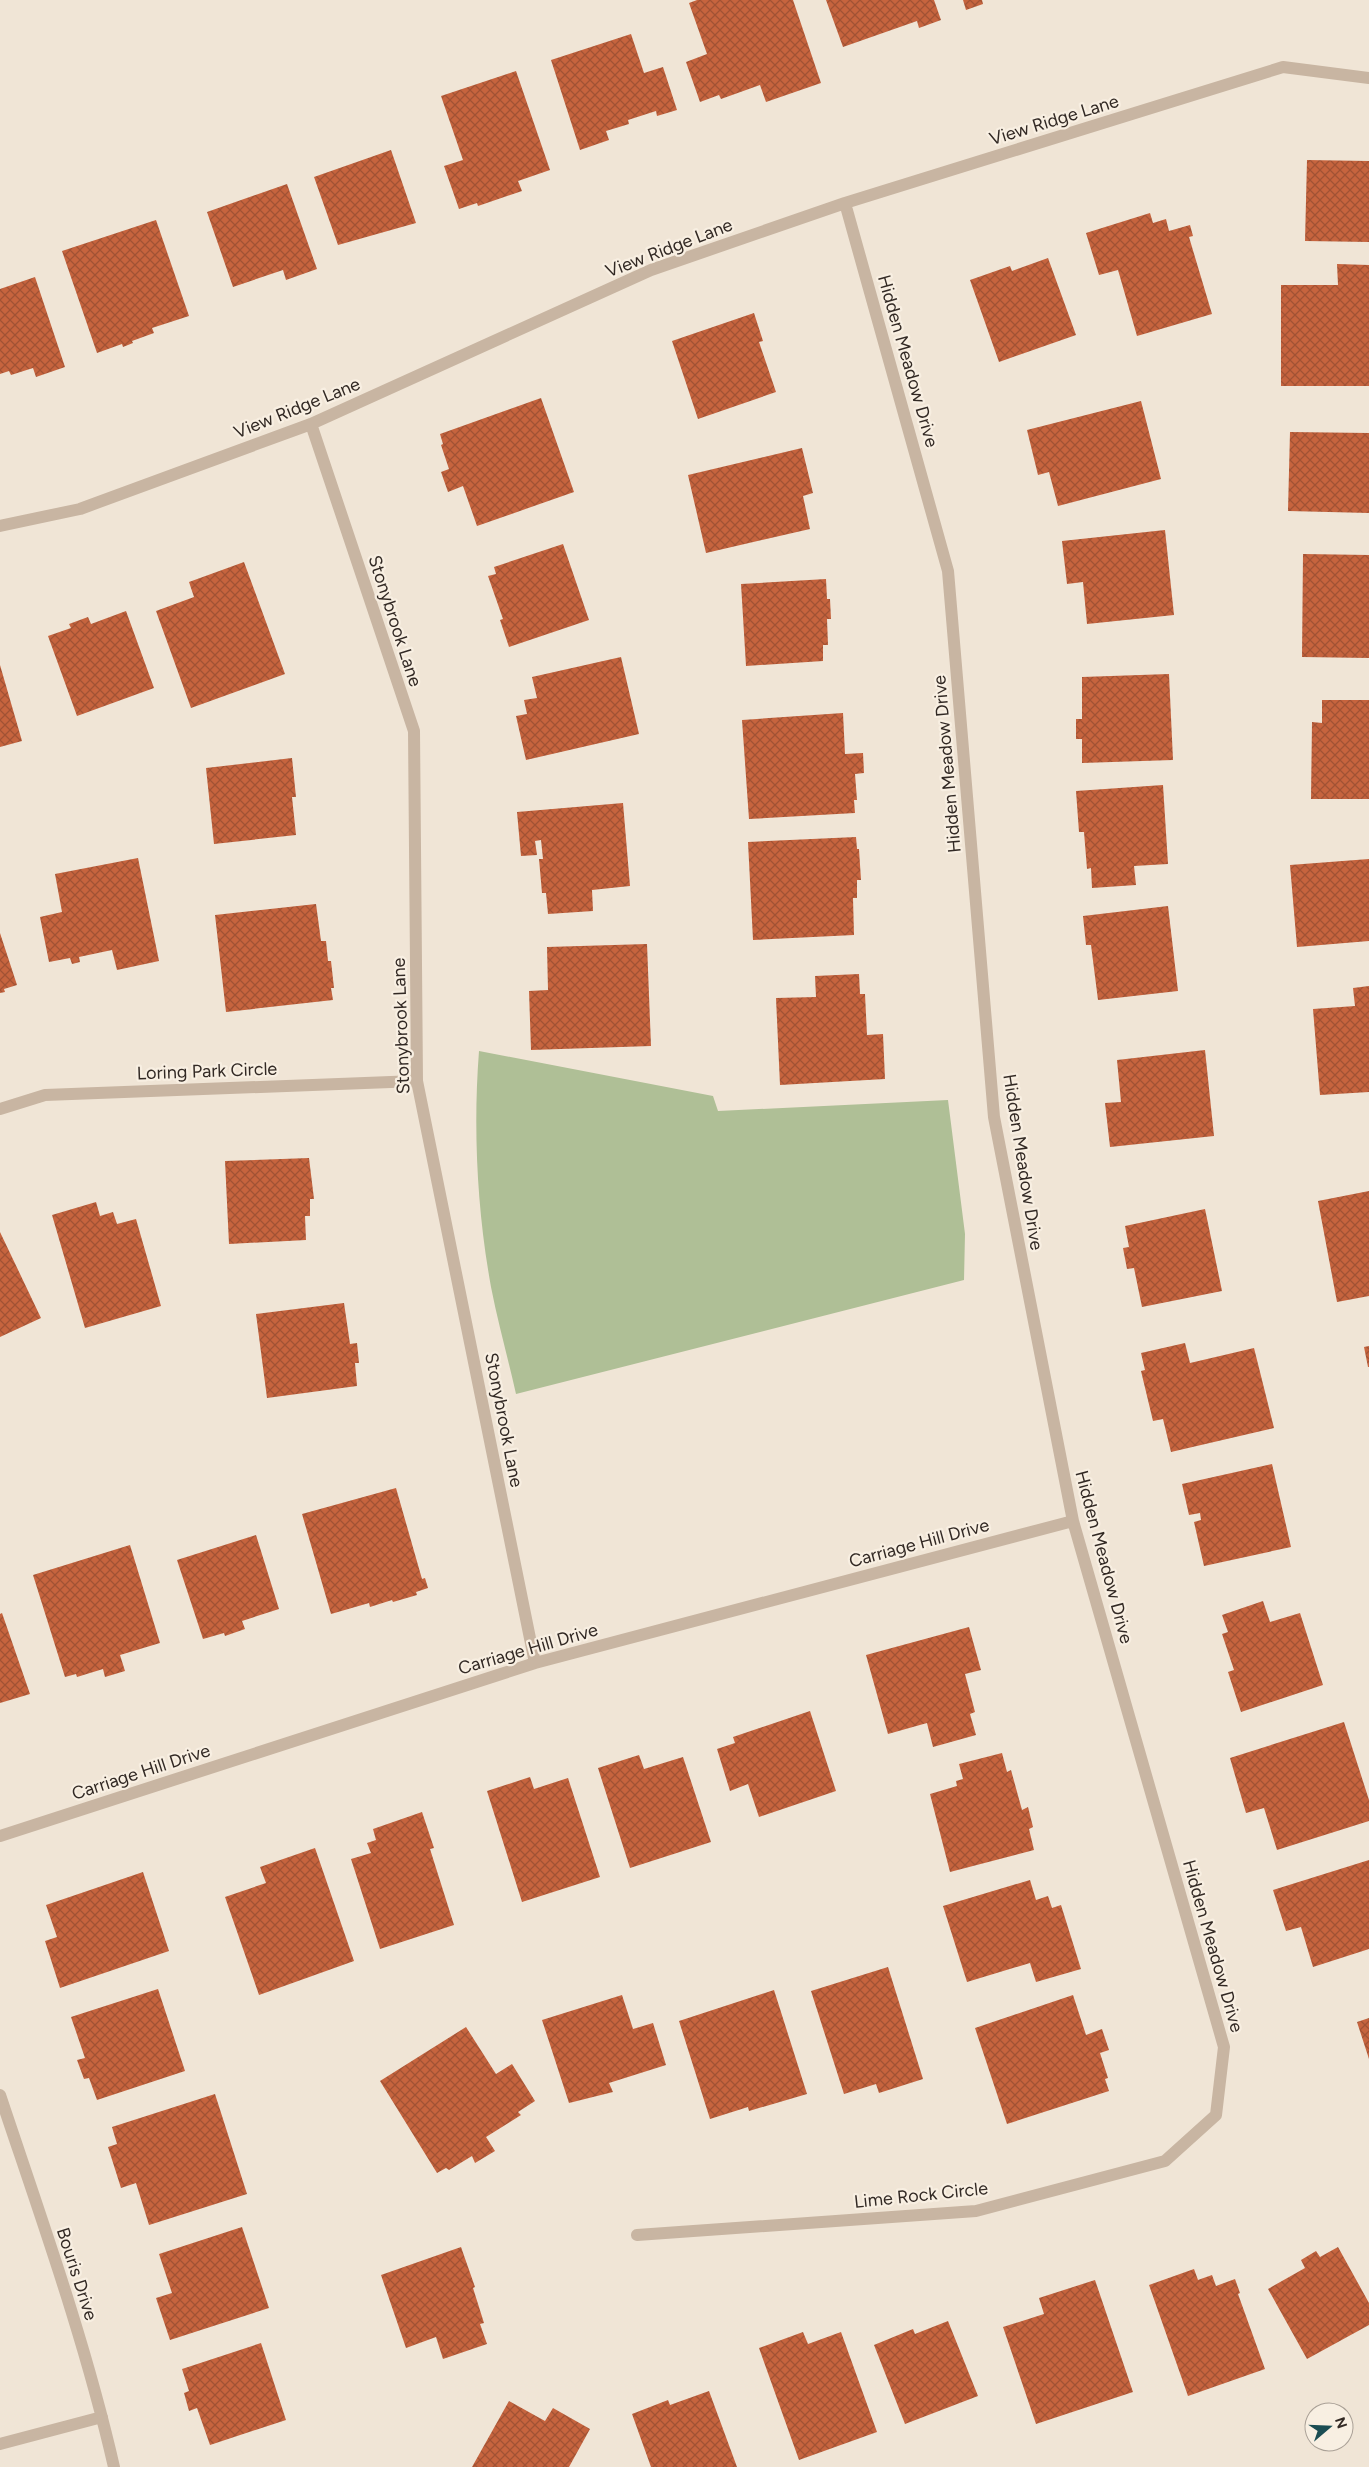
<svg xmlns="http://www.w3.org/2000/svg" width="1369" height="2467" font-family="Figtree,sans-serif">
<style>
.park{fill:#afbf96}
.building{fill:url(#building-cross-hatch)}
.lines{fill:none;stroke-linecap:round;stroke-linejoin:round}
.street{stroke:#c8b5a2;stroke-width:12}
.labels{text-anchor:middle;dominant-baseline:central;stroke-width:4.5;stroke-linejoin:round;paint-order:stroke}
.street-label{font-size:18px;fill:#322924;stroke:#f8efe2}
</style>
<defs>
<pattern id="building-cross-hatch" width="8" height="8" patternUnits="userSpaceOnUse" patternTransform="scale(1.25)"><rect width="8" height="8" fill="#c6643e"/><path d="M0 0l8 8M0 8l8-8" fill="none" stroke="#a15234"/></pattern>
</defs>
<rect width="100%" height="100%" fill="#f0e5d6"/>
<path class="park" d="M479,1051L713,1096L718,1111L948,1100L965,1234L964,1280L516,1394C508,1358 498,1323 491,1287C477,1209 473,1129 479,1051Z"/>
<path class="building" d="M697,0H793L821,83L766,102L760,85L721,99L719,95L700,102L686,62L707,54L689,3Z
M826,0H934L941,20L919,28L917,21L843,47Z
M963,0H982L983,4L966,10Z
M631,34L644,73L663,67L677,110L657,116L656,111L628,120L629,124L606,131L609,140L580,150L551,60Z
M516,71L550,170L518,181L522,191L478,206L477,203L459,209L444,166L463,160L441,96Z
M391,150L416,223L338,245L314,177Z
M1307,160L1369,161V242L1305,241Z
M287,184L317,269L286,280L283,270L233,287L207,212Z
M1150,213L1153,223L1166,219L1169,231L1190,225L1193,236L1189,237L1212,314L1137,336L1118,270L1099,275L1086,233Z
M156,220L189,316L152,328L154,333L132,341L133,343L123,347L122,344L97,353L62,251Z
M1048,258L1076,335L999,362L970,280L1010,266L1012,271Z
M1337,264L1369,265V386H1281V285H1338Z
M35,277L65,367L36,377L33,368L11,375L9,371L0,374V289Z
M754,313L763,341L759,342L776,392L698,419L672,341Z
M541,398L574,492L477,526L463,486L448,492L441,472L449,469L441,445L443,444L440,434Z
M1141,401L1161,479L1058,506L1049,472L1038,475L1027,430Z
M1290,432L1369,433V513L1288,511Z
M802,448L813,493L803,496L810,529L706,553L688,475Z
M1165,530L1174,615L1087,624L1083,582L1067,584L1062,541Z
M563,544L589,620L509,647L500,620L503,619L488,576L496,574L494,567Z
M1303,554L1369,555V658L1302,657Z
M244,562L285,674L191,708L156,611L194,597L189,582Z
M826,579L827,599H830L831,619H827L828,645H823V661L746,666L741,584Z
M126,611L154,688L77,716L48,636L71,628L69,624L88,617L91,624Z
M621,657L639,734L526,760L516,716L527,714L524,700L537,698L532,677Z
M0,665L22,741L0,747Z
M1169,674L1173,760L1082,763V739H1076V719H1082V677Z
M1322,700H1369V799H1311L1312,722L1322,723Z
M843,713L845,754L863,753L864,773L855,774L857,800H854L855,813L749,819L742,720Z
M292,758L296,797H292L296,835L214,844L206,768Z
M1163,785L1168,864L1134,866L1136,885L1092,888L1091,868L1087,869L1084,832H1079L1076,791Z
M623,803L630,886L592,890L593,911L548,914L546,893H542L539,859H543L541,840L535,841L537,855L521,856L517,812Z
M856,837L857,849H859L861,880H857V898H853L854,935L753,940L748,842Z
M138,858L159,961L117,970L112,950L79,957L80,962L72,964L70,958L49,962L40,917L62,912L55,874Z
M1369,859V941L1297,947L1290,865Z
M316,904L321,941H326L328,961H331L334,988H331L333,1000L226,1012L215,915Z
M1168,906L1178,991L1098,1000L1091,945H1086L1083,916Z
M0,933L17,985L4,989L5,992L0,993Z
M647,944L651,1046L531,1050L529,991L548,990L547,947Z
M859,974L860,994H865L867,1035L883,1034L885,1079L780,1085L776,998L816,997L815,976Z
M1369,986V1092L1320,1095L1313,1009L1355,1006L1353,988Z
M1205,1050L1214,1136L1110,1147L1105,1103L1121,1102L1117,1060Z
M309,1158L314,1199H310V1216H305L306,1240L229,1244L225,1161Z
M1369,1191V1296L1337,1302L1318,1201Z
M96,1202L100,1216L113,1212L117,1224L136,1219L161,1306L85,1328L52,1215Z
M1205,1209L1222,1291L1142,1307L1134,1268L1127,1269L1123,1248L1129,1247L1125,1226Z
M0,1232L41,1318L0,1337Z
M344,1303L350,1344L357,1343L359,1363H355L357,1386L267,1398L256,1314Z
M1185,1343L1190,1363L1254,1348L1274,1428L1171,1452L1163,1419L1153,1421L1141,1371L1145,1370L1141,1353Z
M1369,1346V1367H1368L1364,1347Z
M1272,1464L1291,1547L1204,1566L1194,1522L1201,1520L1200,1513L1189,1515L1182,1484Z
M396,1488L422,1579L425,1578L428,1588L416,1592L417,1595L393,1602L392,1600L370,1607L369,1603L331,1614L302,1514Z
M256,1535L279,1609L242,1621L245,1629L225,1636L224,1633L203,1639L177,1560Z
M130,1545L160,1643L120,1655L125,1671L105,1677L103,1669L77,1677L76,1674L65,1677L33,1575Z
M1263,1601L1270,1622L1300,1613L1323,1685L1241,1712L1228,1672L1234,1670L1222,1634L1228,1632L1222,1615Z
M2,1613L30,1694L0,1703V1614Z
M969,1627L981,1670L965,1674L975,1712L970,1714L976,1735L933,1747L927,1723L888,1734L866,1655Z
M810,1711L836,1791L759,1817L748,1784L730,1791L717,1749L735,1743L733,1737Z
M1344,1722L1369,1800V1821L1277,1850L1264,1808L1246,1813L1230,1758Z
M1002,1753L1007,1772L1011,1770L1022,1810L1028,1807L1033,1827L1029,1829L1034,1850L950,1872L930,1794L957,1786L956,1781L963,1779L959,1764Z
M639,1755L644,1769L683,1757L711,1842L630,1868L598,1768Z
M530,1777L534,1789L568,1778L600,1877L522,1902L487,1791Z
M422,1812L434,1848L430,1849L454,1925L380,1949L351,1859L371,1853L367,1843L376,1840L373,1829Z
M315,1848L354,1961L259,1995L225,1897L266,1883L260,1867Z
M1369,1860V1949L1313,1967L1301,1927L1286,1931L1273,1890Z
M143,1872L169,1951L60,1988L45,1941L57,1937L46,1905Z
M1030,1880L1036,1900L1048,1896L1052,1908L1061,1905L1081,1969L1036,1982L1030,1963L967,1982L943,1906Z
M888,1967L923,2079L879,2093L876,2084L844,2094L811,1991Z
M158,1989L185,2071L97,2100L89,2078L84,2079L77,2060L85,2058L71,2017Z
M774,1990L807,2094L749,2111L748,2107L710,2119L679,2021Z
M622,1995L633,2029L653,2023L666,2065L609,2083L613,2092L569,2103L542,2020Z
M1073,1995L1086,2035L1102,2029L1109,2050L1100,2053L1108,2078L1105,2079L1109,2091L1007,2124L975,2028Z
M1369,2018V2059L1357,2022Z
M466,2027L496,2074L512,2064L535,2101L518,2112L521,2115L486,2137L495,2151L475,2163L472,2156L449,2170L446,2168L437,2173L380,2081Z
M215,2094L247,2194L149,2225L136,2183L121,2188L108,2147L117,2144L112,2127Z
M242,2227L269,2308L170,2340L156,2298L172,2293L159,2254Z
M461,2247L475,2287L473,2288L484,2323L480,2324L487,2344L443,2359L436,2337L406,2348L381,2275Z
M1338,2247L1369,2303V2325L1307,2359L1268,2289L1305,2268L1301,2260L1316,2251L1320,2257Z
M1194,2269L1198,2280L1212,2275L1216,2286L1235,2279L1240,2293L1238,2294L1265,2369L1188,2396L1149,2285Z
M1095,2280L1133,2392L1036,2424L1003,2327L1044,2314L1039,2298Z
M948,2321L978,2396L905,2424L874,2345L913,2329L915,2334Z
M803,2332L808,2344L841,2332L877,2432L799,2460L759,2348Z
M261,2343L286,2420L210,2445L197,2408L189,2411L184,2393L189,2391L182,2369Z
M709,2391L737,2467H651L632,2414L668,2400L670,2405Z
M509,2401L545,2421L553,2408L590,2429L569,2467H472Z"/>
<g class="lines">
<path class="street" d="M311,424L414,731L417,1081L535,1663
M0,526L80,509L311,424L651,270L845,203L1283,67L1369,78
M0,1109L45,1095L417,1081
M0,1836L535,1663L1073,1521
M0,2095C41,2218 85,2340 114,2467
M637,2235L976,2211L1165,2161L1216,2115L1224,2047L1073,1521L994,1117L948,571L845,203
M0,2444L102,2417"/>
</g>
<g class="labels">
<g class="street-label">
<text transform="translate(1054 120) rotate(-17)">View Ridge Lane</text>
<text transform="translate(669 248) rotate(-21)">View Ridge Lane</text>
<text transform="translate(908 361) rotate(74)">Hidden Meadow Drive</text>
<text transform="translate(297 408) rotate(-22)">View Ridge Lane</text>
<text transform="translate(395 621) rotate(72)">Stonybrook Lane</text>
<text transform="translate(947 764) rotate(-95)">Hidden Meadow Drive</text>
<text transform="translate(401 1026) rotate(-92)">Stonybrook Lane</text>
<text transform="translate(207 1071) rotate(-2)">Loring Park Circle</text>
<text transform="translate(1023 1162) rotate(81)">Hidden Meadow Drive</text>
<text transform="translate(504 1420) rotate(79)">Stonybrook Lane</text>
<text transform="translate(919 1543) rotate(-15)">Carriage Hill Drive</text>
<text transform="translate(1104 1557) rotate(75)">Hidden Meadow Drive</text>
<text transform="translate(528 1649) rotate(-16)">Carriage Hill Drive</text>
<text transform="translate(141 1772) rotate(-18)">Carriage Hill Drive</text>
<text transform="translate(1213 1946) rotate(74)">Hidden Meadow Drive</text>
<text transform="translate(921 2195) rotate(-6)">Lime Rock Circle</text>
<text transform="translate(77 2274) rotate(72)">Bouris Drive</text>
</g>
</g>
<g transform="translate(1329 2427) rotate(71)"><circle r="24" fill="#f8efe2" stroke="#a9a096"/>
<path d="M0-4L9 19L0 12L-9 19Z" fill="#1b4d53"/>
<text y="-8" font-size="14" font-weight="bold" text-anchor="middle" fill="#322924">N</text>
</g>
</svg>
